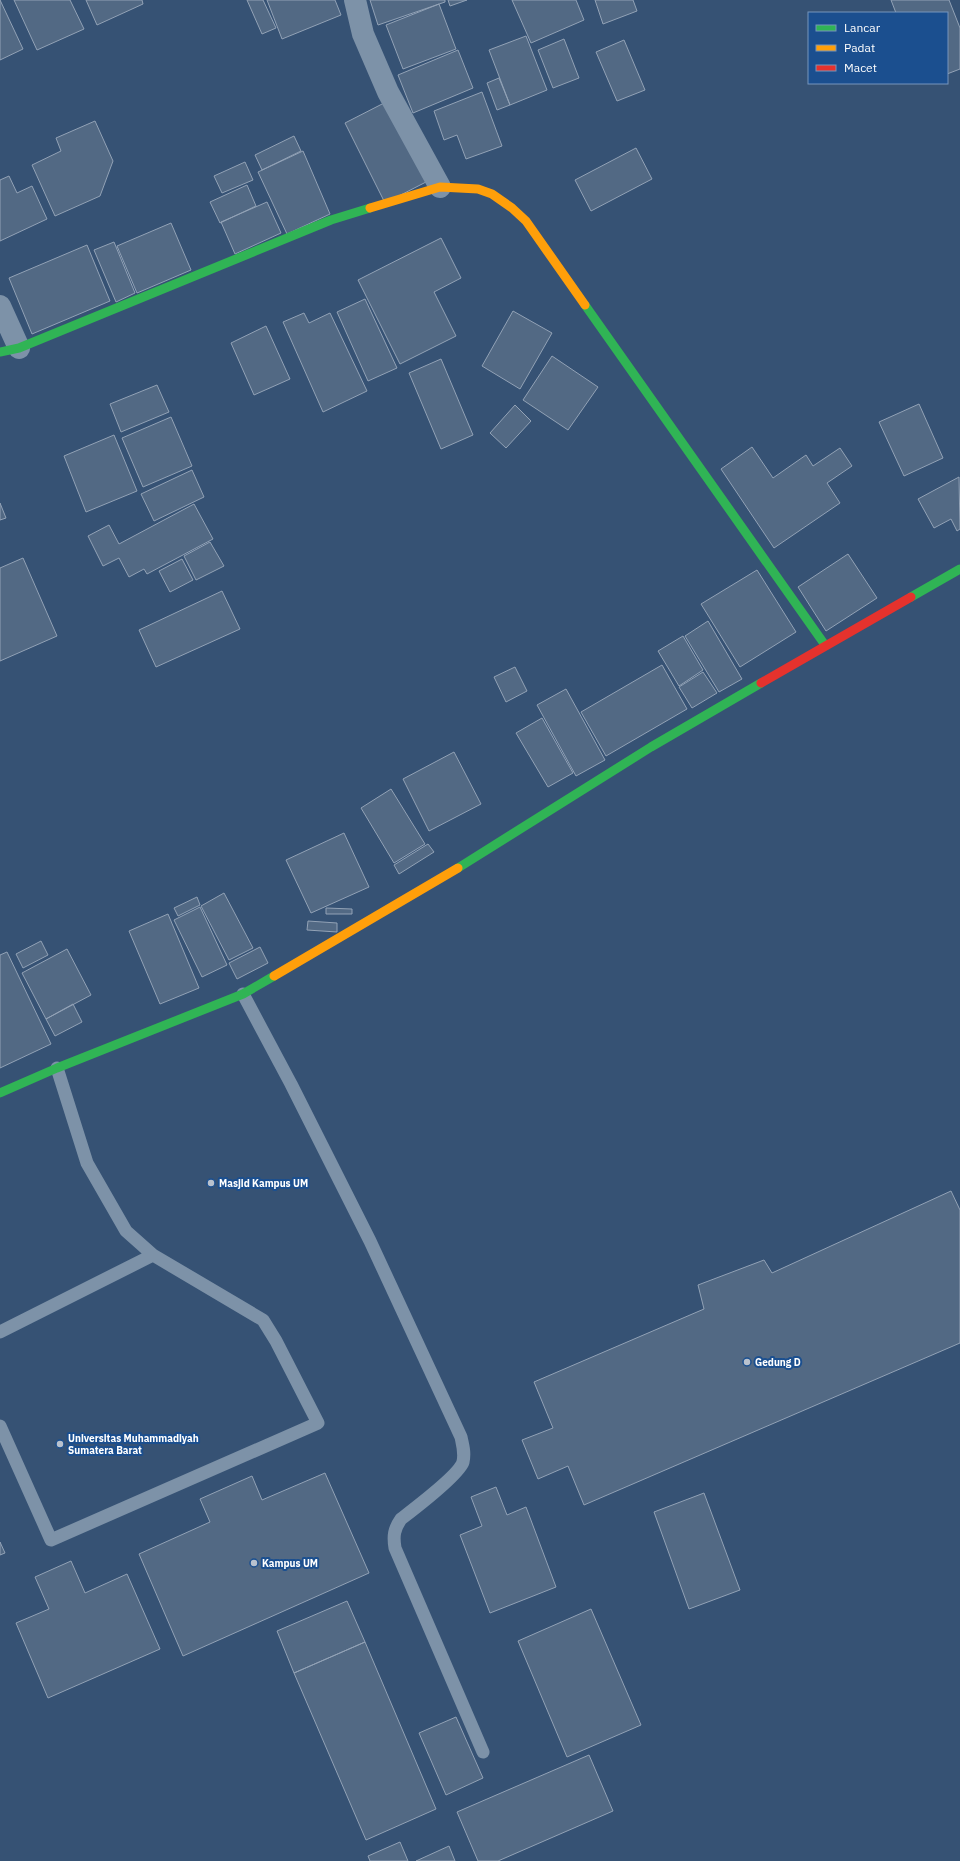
<svg xmlns="http://www.w3.org/2000/svg" width="960" height="1861" font-family="'IBM Plex Sans',sans-serif">
<style>
.building{fill:#526984;stroke:#92a2b6}
.lines{fill:none;stroke-linecap:round;stroke-linejoin:round}
.lane{stroke:#7d92a8;stroke-width:13}
.street{stroke:#7d92a8;stroke-width:22}
.fast{stroke:#30b455;stroke-width:9}
.slow{stroke:#ff9f0a;stroke-width:9}
.jam{stroke:#e5322d;stroke-width:9}
.poi-dot{fill:#b9c2ce;stroke:#1b4f8f;stroke-width:1.5}
.labels{text-anchor:middle;dominant-baseline:central;stroke-width:4;stroke-linejoin:round;paint-order:stroke}
.poi-label{font-size:10px;font-weight:bold;fill:#fff;stroke:#1b4f8f;text-anchor:start}
</style>
<rect width="100%" height="100%" fill="#365274"/>
<path class="building" d="M0,0L23,49L0,60Z
M14,0H70L84,29L37,50Z
M86,0H142L143,4L97,25Z
M247,0H263L276,28L262,34Z
M267,0H335L341,15L282,39Z
M370,0H445V2L378,25Z
M448,0H467L450,6Z
M512,0H576L584,20L531,43Z
M595,0H633L637,11L603,24Z
M891,0H949L960,28V69L947,74V13H896Z
M439,4L456,49L403,69L386,25Z
M526,36L547,90L510,105L489,50Z
M564,39L579,78L553,88L538,50Z
M624,40L645,90L617,101L596,52Z
M458,50L473,88L413,113L398,75Z
M499,78L510,105L497,110L487,83Z
M482,92L502,146L466,159L457,135L444,140L434,111Z
M386,102L426,182L385,203L345,123Z
M95,121L113,161L100,196L55,216L32,165L61,151L56,138Z
M294,136L301,151L262,170L255,155Z
M636,148L652,179L591,211L575,180Z
M303,151L330,214L287,234L258,172Z
M245,162L253,180L222,193L214,176Z
M9,176L17,193L32,186L47,219L0,241V180Z
M247,185L256,206L220,223L210,202Z
M267,202L281,233L235,254L221,222Z
M171,223L191,270L137,293L117,246Z
M441,238L461,278L434,292L456,336L400,364L358,280Z
M114,242L135,293L116,302L94,250Z
M87,245L110,301L32,334L9,278Z
M365,299L397,368L368,381L337,312Z
M513,311L552,333L520,389L482,366Z
M304,313L309,323L330,313L367,391L323,412L283,322Z
M266,326L290,379L254,395L231,343Z
M552,356L598,387L568,430L523,400Z
M441,359L473,435L441,449L409,373Z
M157,385L169,412L121,432L110,404Z
M919,404L943,458L904,476L879,422Z
M515,405L531,421L506,448L490,433Z
M171,417L192,466L143,487L122,438Z
M114,435L137,491L86,512L64,456Z
M752,447L773,478L806,455L813,466L840,448L852,466L827,483L840,503L774,548L721,469Z
M192,470L204,497L154,521L141,494Z
M959,477L960,529L957,531L951,519L934,528L918,499Z
M0,503L6,518L0,520Z
M194,504L213,539L147,574L144,569L129,577L119,558L103,566L88,536L109,525L119,544Z
M210,542L224,566L196,580L184,556Z
M848,554L877,598L826,631L798,587Z
M23,558L57,636L0,661V568Z
M182,559L193,580L170,592L159,571Z
M757,570L796,632L740,667L701,604Z
M222,591L240,629L156,667L139,630Z
M708,621L742,679L719,692L685,636Z
M683,636L703,670L679,686L658,651Z
M662,665L687,709L606,756L581,712Z
M515,667L527,691L506,702L494,677Z
M703,672L717,693L692,708L679,687Z
M566,689L605,760L576,776L537,705Z
M542,718L573,773L548,787L516,733Z
M454,752L481,804L429,831L403,779Z
M391,789L425,844L394,863L361,808Z
M344,833L369,887L311,913L286,860Z
M428,844L434,852L399,874L394,865Z
M224,893L253,948L229,960L201,906Z
M197,897L200,905L178,916L174,908Z
M200,907L227,965L202,977L174,920Z
M326,908L352,909V914H326Z
M168,914L199,988L160,1004L129,931Z
M308,921L337,923V932L307,930Z
M41,941L48,955L23,968L16,954Z
M260,947L268,963L237,979L229,963Z
M67,949L91,995L46,1019L22,973Z
M7,952L51,1044L0,1068V955Z
M73,1004L82,1022L55,1036L46,1019Z
M951,1191L960,1210V1343L584,1505L568,1466L538,1479L522,1440L553,1428L534,1382L704,1309L698,1285L764,1260L772,1273Z
M325,1473L369,1573L183,1656L139,1554L210,1522L200,1499L252,1476L262,1500Z
M496,1487L507,1515L526,1507L556,1587L490,1613L460,1535L482,1526L471,1497Z
M704,1493L740,1590L689,1609L654,1512Z
M0,1542L5,1553L0,1555Z
M71,1561L85,1593L127,1574L160,1649L48,1698L16,1623L49,1609L35,1577Z
M347,1601L365,1642L294,1673L277,1631Z
M591,1609L641,1725L567,1757L518,1641Z
M365,1642L436,1809L366,1840L294,1673Z
M456,1717L483,1778L446,1795L419,1733Z
M589,1755L613,1811L498,1861H478L457,1812Z
M400,1842L408,1861H370L368,1856Z
M449,1846L455,1861H416Z"/>
<g class="lines">
<path class="lane" d="M243,994L291,1084L370,1241L461,1437C463,1446 465,1453 463,1462C459,1475 414,1509 401,1519C394,1529 393,1536 395,1548L483,1752
M0,1332L153,1255
M0,1426L51,1540L318,1423L276,1341L263,1320L153,1255L126,1231L87,1163L57,1068"/>
<path class="street" d="M355,0L363,34L388,92L440,187
M0,306L19,348"/>
<path class="fast" d="M585,305L825,645
M0,352L19,348L331,220L370,208
M911,597L960,569
M458,868L651,747L761,683
M0,1093L57,1068L243,994L274,976"/>
<path class="slow" d="M370,208L440,187L478,189L492,194L512,208L526,221L585,305
M274,976L458,868"/>
<path class="jam" d="M761,683L911,597"/>
</g>
<g class="poi-dot">
<circle cx="211" cy="1183" r="4"/>
<circle cx="747" cy="1362" r="4"/>
<circle cx="60" cy="1444" r="4"/>
<circle cx="254" cy="1563" r="4"/>
</g>
<g class="labels">
<g class="poi-label">
<text x="219" y="1183">Masjid Kampus UM</text>
<text x="755" y="1362">Gedung D</text>
<text x="68" y="1438">Universitas Muhammadiyah<tspan x="68" dy="12">Sumatera Barat</tspan></text>
<text x="262" y="1563">Kampus UM</text>
</g>
</g>
<rect x="808" y="12" width="140" height="72" fill="#1b4f8f" stroke="#7695bc"/>
<rect x="816" y="25" width="20" height="6" fill="#30b455" stroke="#7695bc"/>
<text x="844" y="32" font-size="12" fill="#ffffff">Lancar</text>
<rect x="816" y="45" width="20" height="6" fill="#ff9f0a" stroke="#7695bc"/>
<text x="844" y="52" font-size="12" fill="#ffffff">Padat</text>
<rect x="816" y="65" width="20" height="6" fill="#e5322d" stroke="#7695bc"/>
<text x="844" y="72" font-size="12" fill="#ffffff">Macet</text>
</svg>
